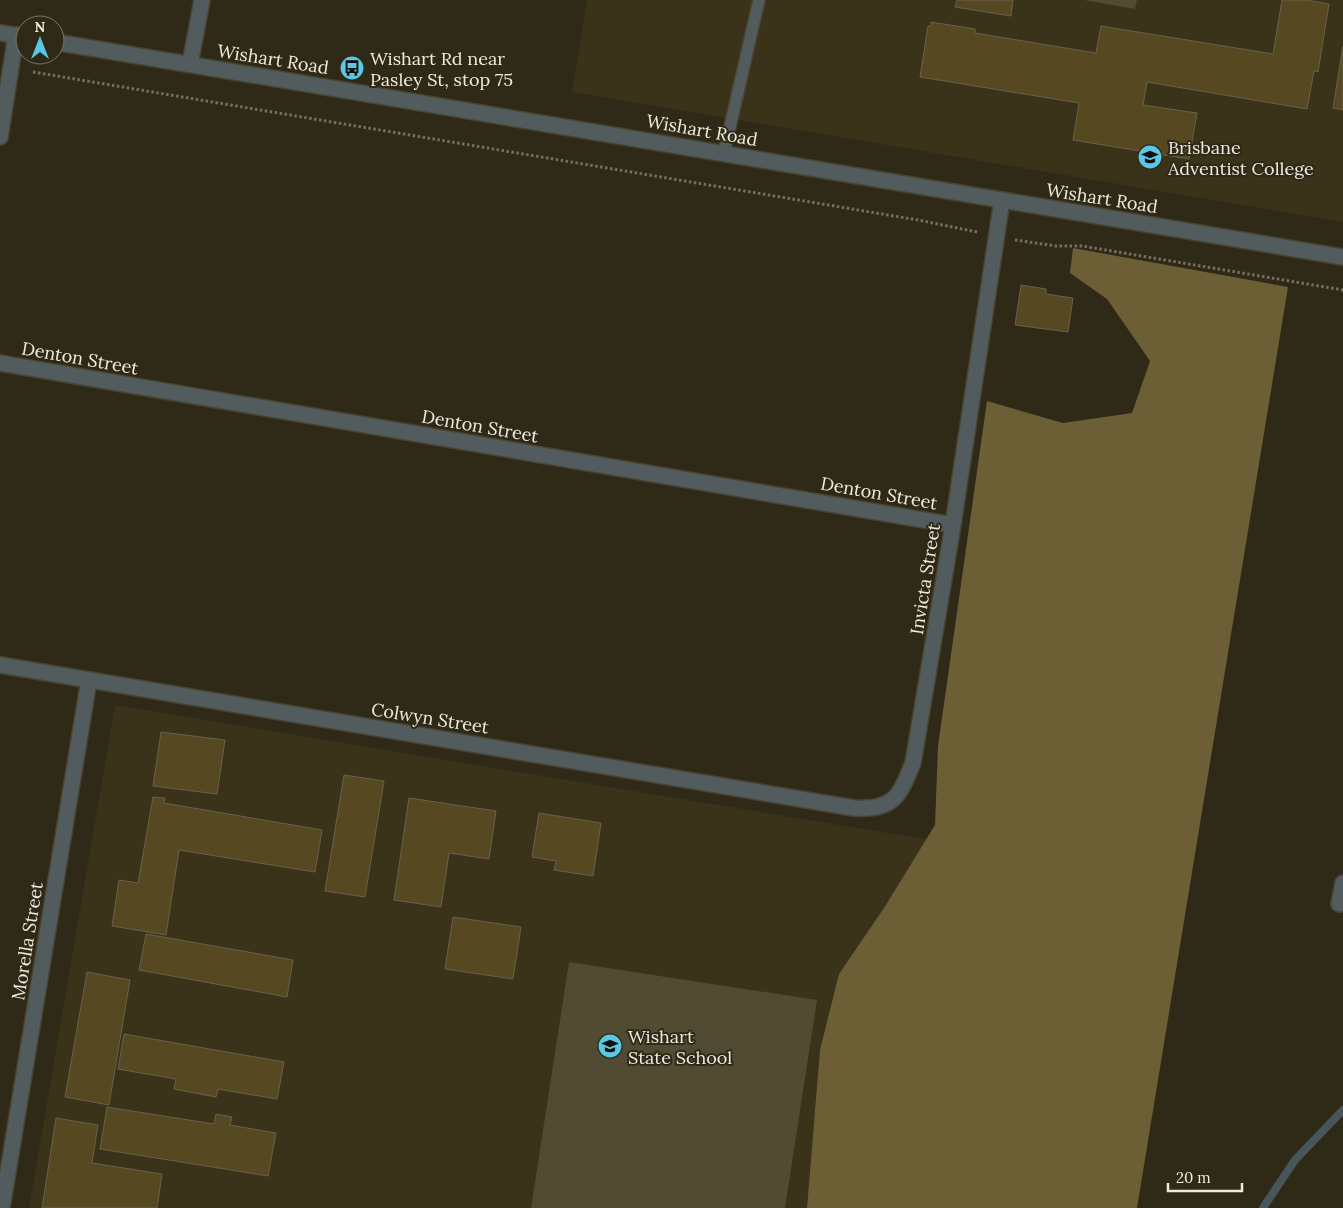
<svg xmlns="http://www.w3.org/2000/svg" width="1343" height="1208" font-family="Lora,serif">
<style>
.built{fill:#3a3219}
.green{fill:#524b33}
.forest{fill:#6c5f36}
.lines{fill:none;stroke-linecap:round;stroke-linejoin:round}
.stream{stroke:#475759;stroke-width:8}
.building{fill:#564921;stroke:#68614d}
.service-casing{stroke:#4a4433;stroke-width:14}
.minor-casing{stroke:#4a4433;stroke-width:18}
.path{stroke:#746f5f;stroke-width:3;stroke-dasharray:2.5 2.5;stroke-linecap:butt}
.service{stroke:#525c5f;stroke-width:11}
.minor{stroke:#525c5f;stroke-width:15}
.labels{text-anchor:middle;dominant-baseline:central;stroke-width:4;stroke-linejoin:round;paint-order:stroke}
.poi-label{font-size:18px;fill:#eeeadf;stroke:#2f2917;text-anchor:start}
.street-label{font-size:18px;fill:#eeeadf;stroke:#2f2917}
</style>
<rect width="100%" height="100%" fill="#2f2917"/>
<path class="built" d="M587,0H1343V222L572,92Z
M115,705L1190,883L1137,1208H29Z"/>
<path class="green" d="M1084,0H1137L1135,9Z
M569,962L817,1000L785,1208H531Z"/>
<path class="forest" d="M1073,248L1288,287L1137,1208H807L820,1050L839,974L884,908L935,825L938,746L987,401L1063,423L1132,413L1150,361L1107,299L1070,273Z"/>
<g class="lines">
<path class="stream" d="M1263,1208L1295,1160L1343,1110"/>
</g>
<path class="building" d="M957,0H1013L1011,16L955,7Z
M1282,0H1307L1329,4L1318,72L1314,71L1307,109L1147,82L1143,105L1197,113L1189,159L1073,140L1079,103L920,77L928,26H931V22L975,29V33L1096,53L1101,26L1273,54Z
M1343,46V110L1333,108Z
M1021,285L1046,289V294L1073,298L1068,332L1015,325Z
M161,732L225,740L217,794L153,786Z
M344,775L384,781L365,897L325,891Z
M153,797L165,798L164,803L322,830L315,872L179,850L166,935L112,926L119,880L138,883Z
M409,798L496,811L489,859L449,853L441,907L394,900Z
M539,813L601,823L593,876L554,870L556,861L532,857Z
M453,917L521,927L513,979L445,969Z
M146,934L293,960L287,997L139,970Z
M87,972L130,980L109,1105L65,1097Z
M124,1034L284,1062L277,1099L218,1089L216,1097L174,1089L176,1079L118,1069Z
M107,1107L214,1124L216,1114L232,1117L230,1125L276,1133L268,1176L100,1149Z
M56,1118L98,1125L92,1163L162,1174L157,1208H42Z"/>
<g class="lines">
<defs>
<path id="service" d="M724,153L759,0"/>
<path id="minor" d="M0,33L25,37
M55,42L1343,257
M190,64L202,0
M0,137L16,35
M0,363L953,525
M0,665L854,808C894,810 899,797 913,763L953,525L1002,200
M1339,904L1343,883
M2,1208L89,680"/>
</defs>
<use href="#service" class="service-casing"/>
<use href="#minor" class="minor-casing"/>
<path class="path" d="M33,72L918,220L977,232
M1015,240L1056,246H1082L1343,290"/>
<use href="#service" class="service"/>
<use href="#minor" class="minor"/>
</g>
<defs>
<symbol id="bus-disc" viewBox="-11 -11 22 22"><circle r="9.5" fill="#5ac8e5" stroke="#2f2917"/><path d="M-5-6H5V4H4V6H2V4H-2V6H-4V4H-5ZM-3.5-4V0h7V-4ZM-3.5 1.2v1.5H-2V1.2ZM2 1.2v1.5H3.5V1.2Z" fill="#111"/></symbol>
<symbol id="school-disc" viewBox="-11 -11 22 22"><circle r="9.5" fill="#5ac8e5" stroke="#2f2917"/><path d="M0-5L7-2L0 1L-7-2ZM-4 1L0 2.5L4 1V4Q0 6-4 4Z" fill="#111"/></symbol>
</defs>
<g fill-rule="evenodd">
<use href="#bus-disc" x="338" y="54" width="28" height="28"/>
<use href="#school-disc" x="1136" y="143" width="28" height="28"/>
<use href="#school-disc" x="596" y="1032" width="28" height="28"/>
</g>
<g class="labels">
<g class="poi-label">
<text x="370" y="58">Wishart Rd near<tspan x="370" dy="21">Pasley St, stop 75</tspan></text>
<text x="1168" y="147">Brisbane<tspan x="1168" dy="21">Adventist College</tspan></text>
<text x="628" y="1036">Wishart<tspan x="628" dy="21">State School</tspan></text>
</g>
<g class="street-label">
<text transform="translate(273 59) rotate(9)">Wishart Road</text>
<text transform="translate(702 130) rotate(10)">Wishart Road</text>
<text transform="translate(1102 198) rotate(9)">Wishart Road</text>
<text transform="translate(80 358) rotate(10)">Denton Street</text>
<text transform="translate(480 426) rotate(10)">Denton Street</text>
<text transform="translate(879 493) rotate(10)">Denton Street</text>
<text transform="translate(925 579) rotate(-81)">Invicta Street</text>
<text transform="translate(430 718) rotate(9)">Colwyn Street</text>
<text transform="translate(27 941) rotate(-81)">Morella Street</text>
</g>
</g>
<g transform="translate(40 40)"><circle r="24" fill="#2f2917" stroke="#7b7667"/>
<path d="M0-4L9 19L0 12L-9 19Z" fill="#5ac8e5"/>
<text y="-8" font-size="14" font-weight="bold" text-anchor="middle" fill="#eeeadf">N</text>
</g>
<path d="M1168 1183v8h74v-8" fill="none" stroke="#eeeadf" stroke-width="2.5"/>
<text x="1176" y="1183" font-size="15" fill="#eeeadf" stroke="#2f2917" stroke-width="4" paint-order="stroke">20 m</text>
</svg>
